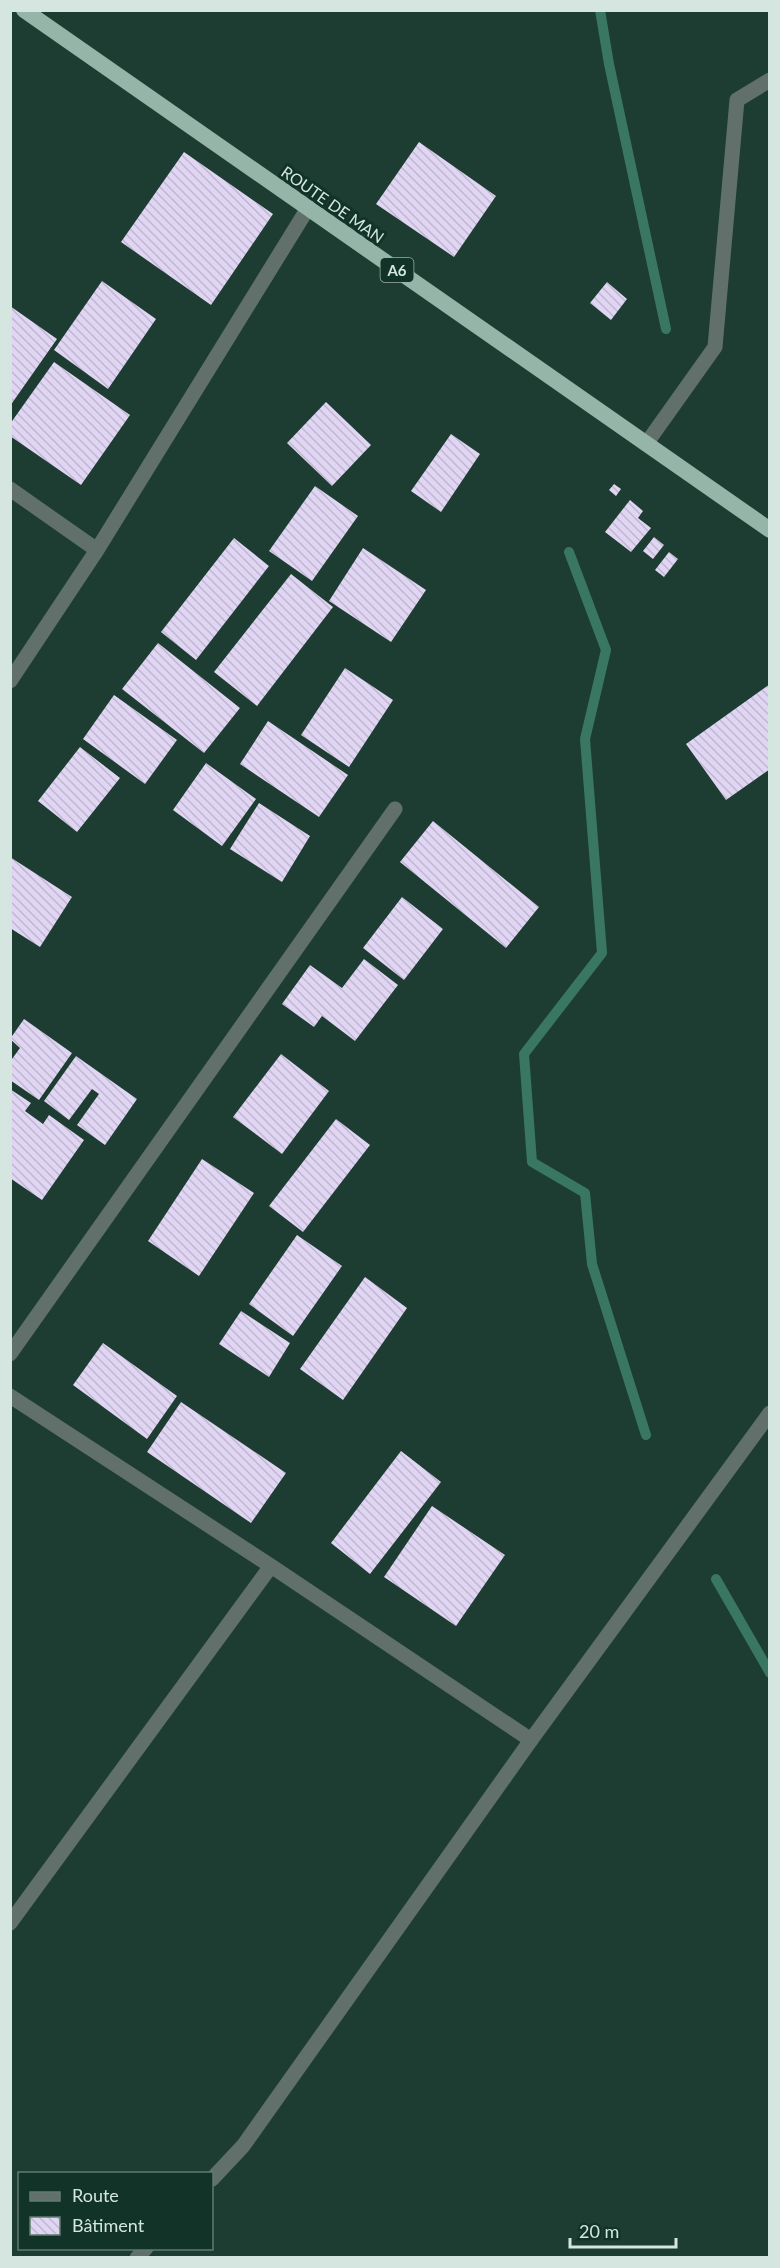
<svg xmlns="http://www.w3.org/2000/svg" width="780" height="2268" font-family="Lato,sans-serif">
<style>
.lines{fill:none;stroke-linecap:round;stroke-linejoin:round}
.stream{stroke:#3a7763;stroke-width:10}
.building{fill:url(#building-back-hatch)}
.minor{stroke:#62706b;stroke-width:15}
.tertiary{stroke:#62706b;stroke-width:15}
.trunk{stroke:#94b5a8;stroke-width:16}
.labels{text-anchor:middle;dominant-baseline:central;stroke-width:6;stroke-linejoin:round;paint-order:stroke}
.shield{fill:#123328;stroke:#9ab0a8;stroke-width:1.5}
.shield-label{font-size:15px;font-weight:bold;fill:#d4e6df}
.street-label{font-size:16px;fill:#d4e6df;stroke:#123328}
</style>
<defs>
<pattern id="building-back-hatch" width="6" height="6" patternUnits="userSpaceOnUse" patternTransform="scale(1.5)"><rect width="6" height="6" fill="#e0d5f3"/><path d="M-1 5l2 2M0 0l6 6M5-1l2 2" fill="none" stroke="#c0b8d0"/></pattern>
</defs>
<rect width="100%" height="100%" fill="#1d3d32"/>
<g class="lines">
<path class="stream" d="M600,10L609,64L666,329
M569,552L606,650L585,739L602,953L524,1054L532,1162L585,1193L592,1264L646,1435
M716,1579L770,1673"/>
</g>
<path class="building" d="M419,142L496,196L454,257L376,204Z
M184,152L273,214L211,305L121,242Z
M102,281L156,319L108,389L54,350Z
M607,282L627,299L611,320L590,303Z
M10,306L57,339L10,406Z
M54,362L130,415L81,485L10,436V424Z
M326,402L371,445L332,486L287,443Z
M451,434L480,454L441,512L411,491Z
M614,484L621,489L616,496L609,490Z
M315,486L358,516L312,581L269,551Z
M630,500L643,511L638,518L651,528L631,552L605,532Z
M654,537L664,545L653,559L643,551Z
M234,538L269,566L196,660L161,632Z
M363,548L426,590L391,642L329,601Z
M669,552L678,559L664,577L655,570Z
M291,574L333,607L257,706L214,672Z
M158,643L240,708L204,753L122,689Z
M345,668L393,700L349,767L301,735Z
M770,684V769L726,800L686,744Z
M114,695L177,740L145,784L83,739Z
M268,721L348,775L319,817L240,764Z
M80,747L120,778L77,832L38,801Z
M206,763L256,799L222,846L173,810Z
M259,803L310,836L282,882L230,849Z
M433,821L539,907L506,948L400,862Z
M10,857L72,897L40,947L10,928Z
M402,897L443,929L404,980L363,948Z
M364,959L398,985L355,1041L322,1016L314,1027L282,1004L310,965L342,988Z
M24,1019L72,1053L39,1100L10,1080V1058L12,1059L20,1048L10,1039Z
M281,1054L329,1091L282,1154L233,1117Z
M76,1056L137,1099L105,1145L77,1125L99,1094L92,1089L69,1120L44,1101Z
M10,1089L31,1103L25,1111L43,1124L49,1115L84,1140L42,1200L10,1178Z
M336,1119L370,1145L303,1232L269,1206Z
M202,1159L254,1193L199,1276L148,1241Z
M297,1235L342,1266L293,1336L249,1304Z
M365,1277L407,1308L343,1400L300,1369Z
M241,1311L290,1343L269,1377L219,1344Z
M103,1343L177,1396L147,1439L73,1385Z
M181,1402L286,1473L251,1523L147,1452Z
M401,1451L441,1482L370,1574L331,1543Z
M432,1506L505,1555L456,1626L384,1577Z"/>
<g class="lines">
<path class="minor" d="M646,444L715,347L737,100L770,80
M10,489L97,550
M10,681L97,550L308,208
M10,1354L395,809
M10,1396L271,1566L531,1740
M10,1923L271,1566"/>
<path class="tertiary" d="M212,2179L243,2146L531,1740L770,1413
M137,2258L146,2248"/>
<path class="trunk" d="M24,10L770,530"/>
</g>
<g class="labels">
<rect class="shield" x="380.5" y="258" width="33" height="24" rx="4.5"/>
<g class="shield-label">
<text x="397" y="270">A6</text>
</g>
<g class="street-label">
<text transform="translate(333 204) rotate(35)">ROUTE DE MAN</text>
</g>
</g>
<rect width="780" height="2268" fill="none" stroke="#d4e6df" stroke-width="24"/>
<rect x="18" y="2172" width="195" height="78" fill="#123328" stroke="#607b71" stroke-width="1.5"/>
<rect x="30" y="2192" width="30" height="9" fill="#62706b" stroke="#607b71" stroke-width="1.5"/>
<text x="72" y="2202" font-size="18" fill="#d4e6df">Route</text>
<rect x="30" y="2217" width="30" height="18" fill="url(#building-back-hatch)" stroke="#607b71" stroke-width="1.5"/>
<text x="72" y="2232" font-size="18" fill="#d4e6df">Bâtiment</text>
<path d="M570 2238v9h106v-9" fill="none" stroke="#d4e6df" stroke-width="3"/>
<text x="579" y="2238" font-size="18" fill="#d4e6df" stroke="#123328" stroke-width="4.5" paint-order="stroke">20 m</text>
</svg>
